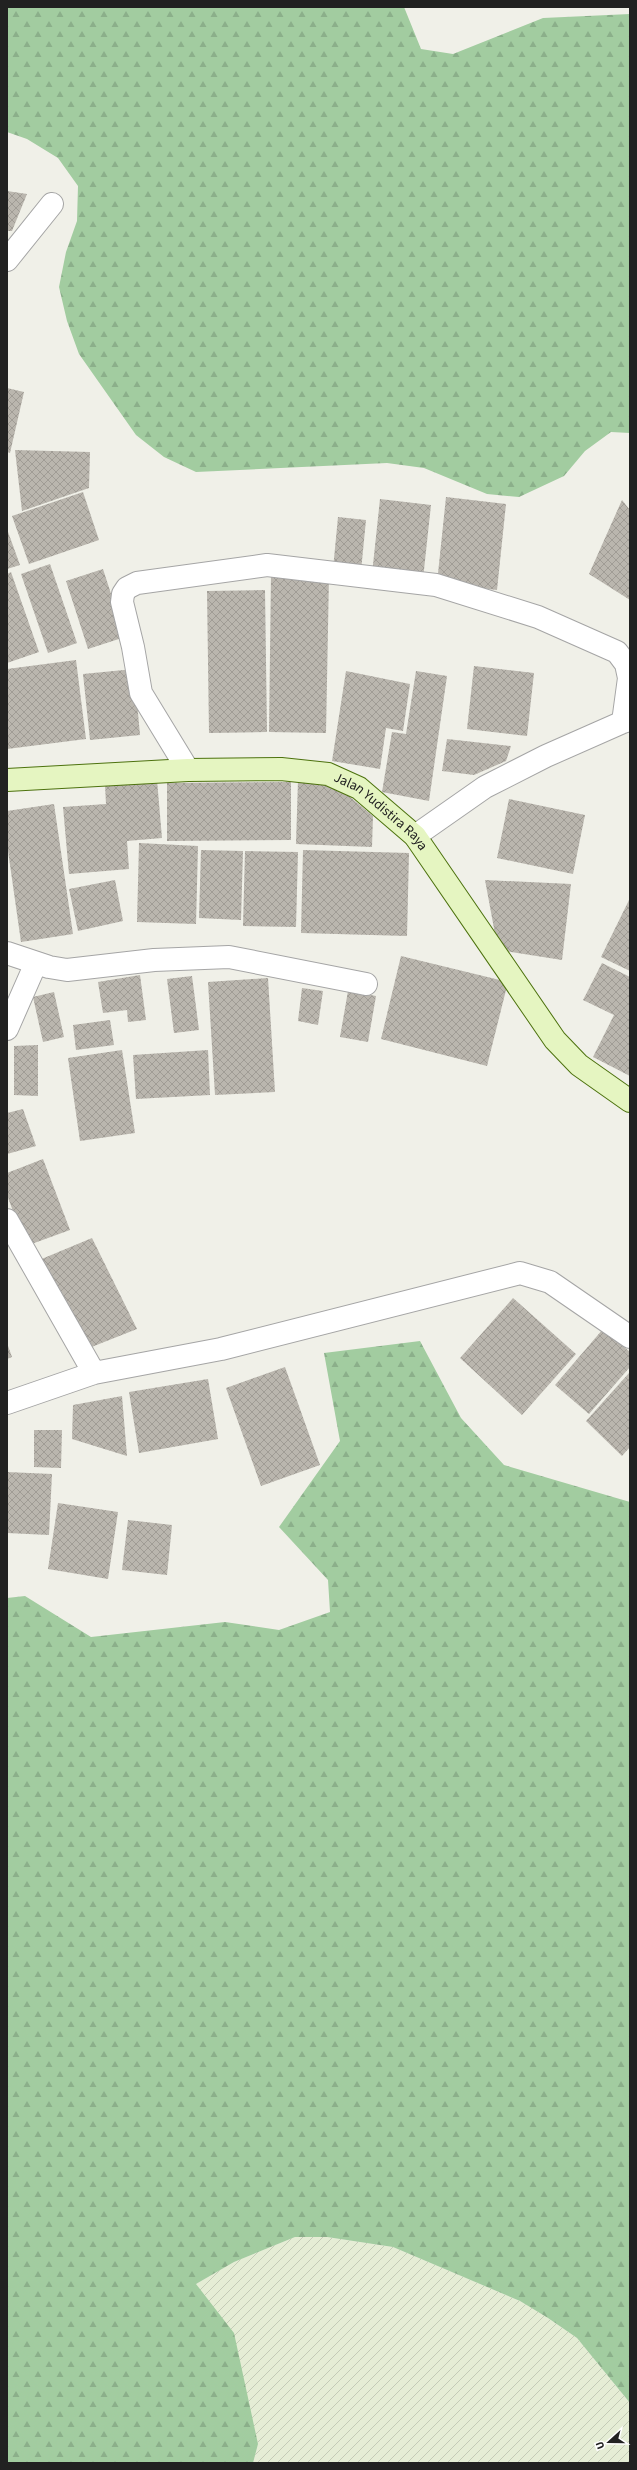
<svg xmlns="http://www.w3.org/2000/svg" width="637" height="2470" font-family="'Source Sans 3',sans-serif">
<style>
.farmland{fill:url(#farmland-furrows)}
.forest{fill:url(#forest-firs)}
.building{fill:url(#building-cross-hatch)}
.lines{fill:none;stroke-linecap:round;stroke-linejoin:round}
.street-casing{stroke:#a5a5a5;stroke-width:24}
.secondary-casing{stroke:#4d720e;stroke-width:24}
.street{stroke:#fff;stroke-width:22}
.secondary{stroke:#e5f5c1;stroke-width:22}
.labels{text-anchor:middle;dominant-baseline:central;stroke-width:3;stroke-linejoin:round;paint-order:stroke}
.street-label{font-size:14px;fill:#212121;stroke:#fff}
</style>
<defs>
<pattern id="farmland-furrows" width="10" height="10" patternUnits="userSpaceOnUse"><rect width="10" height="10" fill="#e5edd5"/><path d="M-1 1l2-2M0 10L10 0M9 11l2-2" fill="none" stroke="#c4cbb7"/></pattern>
<pattern id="forest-firs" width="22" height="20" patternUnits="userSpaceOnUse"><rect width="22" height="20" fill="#a2cca0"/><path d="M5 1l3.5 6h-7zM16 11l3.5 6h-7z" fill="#8baf8a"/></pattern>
<pattern id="building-cross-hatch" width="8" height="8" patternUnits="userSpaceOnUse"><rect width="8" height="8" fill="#bab6ae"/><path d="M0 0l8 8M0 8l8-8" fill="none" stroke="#a09c95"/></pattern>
</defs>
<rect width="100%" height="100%" fill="#f0f0e8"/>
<path class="farmland" d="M295,2237H327L393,2247L520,2301L548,2318L577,2338L630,2403V2463H253L258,2444L196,2284L234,2262Z"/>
<path class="forest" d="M7,7H404L421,49L453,54L543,18L630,14V433L611,432L585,451L564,476L519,497L487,494L424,468L387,463L196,472L164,457L136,435L79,354L67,321L59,287L66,252L77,221L78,186L58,158L27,139L7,132Z
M420,1341L461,1418L504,1465L630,1502V2403L577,2338L548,2318L520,2301L393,2247L327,2237H295L234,2262L196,2284L234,2333L258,2444L253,2463H7V1598L25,1596L91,1637L225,1622L279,1630L330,1612L328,1580L279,1527L340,1441L324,1353Z"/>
<path class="building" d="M7,191L27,194L12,231H7Z
M7,388L24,392L10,453L7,452Z
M15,450L90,452L89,488L22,511Z
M83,492L99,540L29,564L12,516Z
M446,497L506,504L497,590L437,583Z
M380,499L431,505L423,579L372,574Z
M622,500L630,510V600L589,574Z
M338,517L366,520L361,571L333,569Z
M7,529L20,565L7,569Z
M50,564L77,643L48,653L21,574Z
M103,569L125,637L88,649L66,581Z
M11,572L39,652L7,663V574Z
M271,574L329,576L326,733L269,732Z
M265,590L267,732L209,733L207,591Z
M76,660L86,739L7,749V669Z
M474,666L534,673L527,736L467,729Z
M134,669L140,735L90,740L83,674Z
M346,671L410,684L403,731L386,728L380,769L332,761Z
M416,671L447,676L429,801L382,792L392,732L406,734Z
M447,739L511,746L506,761L474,775L442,771Z
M157,780L162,838L127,841L129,869L69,874L63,807L106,804L105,785Z
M298,780L332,782L373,816L372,847L296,844Z
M291,782V840L167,841V783Z
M509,799L585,815L573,874L497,858Z
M54,804L73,934L21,942L7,844V811Z
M139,843L198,846L196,924L137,922Z
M201,850L243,851L241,920L199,918Z
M303,850L409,853L407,936L301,933Z
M245,851L298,852L296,927L243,926Z
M115,880L123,921L78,931L69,889Z
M485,880L571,884L562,960L498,950Z
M630,898V971L601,957Z
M401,956L508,982L487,1066L381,1039Z
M602,963L630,977V1076L593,1057L614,1015L583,1000Z
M140,975L146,1020L128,1022L127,1010L103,1013L98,982Z
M192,976L199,1030L174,1033L167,979Z
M268,978L275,1092L215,1095L208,982Z
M302,988L323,991L318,1025L298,1021Z
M348,991L376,996L368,1042L340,1037Z
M54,992L64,1037L43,1042L33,997Z
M110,1020L114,1045L76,1050L73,1025Z
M38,1045V1096L14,1095V1046Z
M122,1050L135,1133L80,1141L68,1058Z
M208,1050L210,1095L136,1099L133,1055Z
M23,1109L36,1146L7,1154V1113Z
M43,1159L70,1230L26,1246L7,1195V1173Z
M92,1238L137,1329L84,1350L32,1263Z
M513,1298L576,1354L522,1415L460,1358Z
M603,1329L630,1352V1367L589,1414L555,1385Z
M7,1343L12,1357L7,1359Z
M285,1367L320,1465L261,1486L226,1388Z
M629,1373L630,1447L622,1456L586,1421Z
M208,1379L218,1439L139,1453L129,1392Z
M122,1396L127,1456L72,1439L73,1405Z
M34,1430H62L61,1468L34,1467Z
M7,1472L52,1474L49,1535L7,1533Z
M58,1503L118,1512L108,1579L48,1569Z
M128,1520L172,1525L167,1575L122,1570Z"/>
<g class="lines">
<defs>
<path id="street" d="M7,260L52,204
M188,770L141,693L133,647L122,602L123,594L127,588L137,583L267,565L436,585L538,617L617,652L626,664L629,678L623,722
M415,836L485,787L546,756L623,722L630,720
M7,953L49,967L67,970L154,960L229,957L366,984
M7,1029L36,963
M7,1220L94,1373
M7,1403L94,1373L221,1349L520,1273L550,1282L630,1337"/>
<g id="secondary">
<path id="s1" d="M7,780L188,770L281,769L328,774L359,788L415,836L555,1040L579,1065L630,1101"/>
</g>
</defs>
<use href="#street" class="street-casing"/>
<use href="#secondary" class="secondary-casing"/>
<use href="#street" class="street"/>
<use href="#secondary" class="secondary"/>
</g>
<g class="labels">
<g class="street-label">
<text stroke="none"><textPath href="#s1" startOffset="387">Jalan Yudistira Raya</textPath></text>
</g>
</g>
<rect width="637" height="2470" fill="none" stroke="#212121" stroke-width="16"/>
<g transform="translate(609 2442) rotate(249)" stroke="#ffffff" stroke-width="3" paint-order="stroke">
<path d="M0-3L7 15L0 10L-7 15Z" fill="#212121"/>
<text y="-6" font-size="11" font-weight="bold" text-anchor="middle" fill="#212121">U</text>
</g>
</svg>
